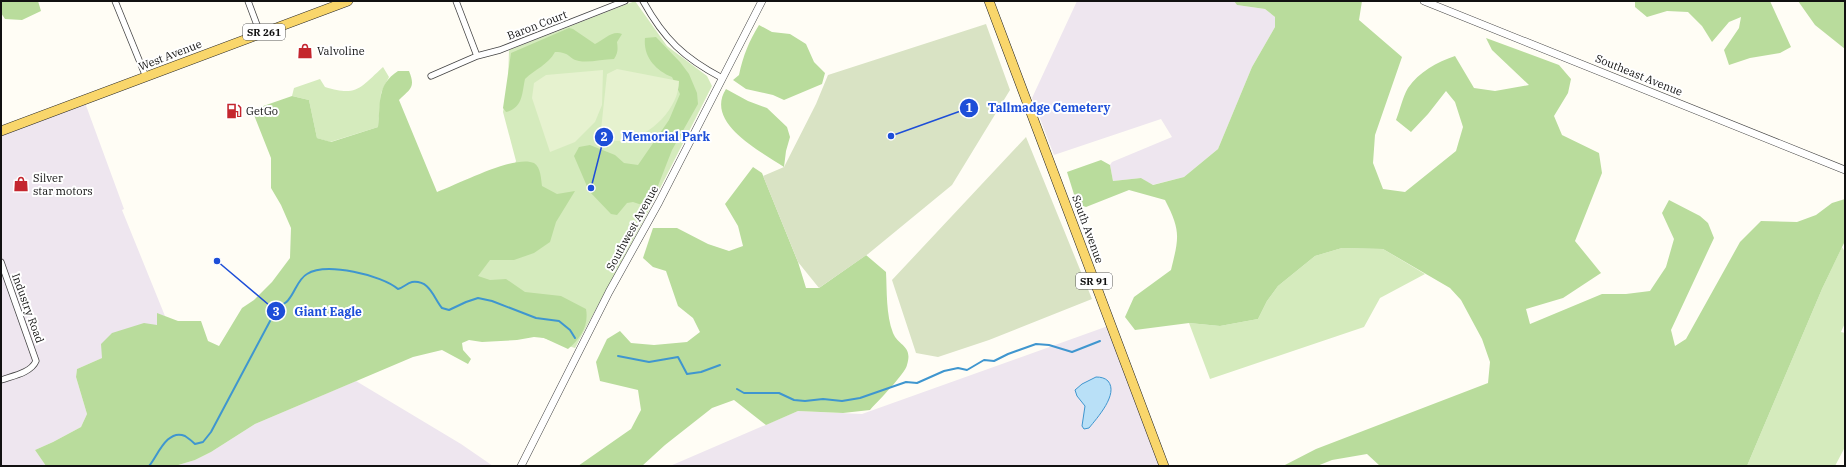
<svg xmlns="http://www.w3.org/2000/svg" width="1846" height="467" font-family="'IBM Plex Serif',serif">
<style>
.industrial{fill:#eee6ef}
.green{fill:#d5ebbd}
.forest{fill:#b9dc9c}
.cemetery{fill:#d9e3c4}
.pitch{fill:#e6f2cf}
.water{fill:#b9e0f7;stroke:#3f96cf}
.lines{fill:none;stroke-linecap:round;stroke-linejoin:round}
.stream{stroke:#3f96cf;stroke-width:2}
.minor-casing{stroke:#444;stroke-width:7}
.tertiary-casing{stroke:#444;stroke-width:8}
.primary-casing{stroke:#222;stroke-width:10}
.minor{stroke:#fff;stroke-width:5.5}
.tertiary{stroke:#fff;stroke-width:7}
.primary{stroke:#f9d66b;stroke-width:9}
.labels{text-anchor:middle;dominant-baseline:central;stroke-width:4;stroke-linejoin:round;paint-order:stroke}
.shield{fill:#fff;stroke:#585858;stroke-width:1}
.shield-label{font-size:10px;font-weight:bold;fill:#111}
.street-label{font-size:11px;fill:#111;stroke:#fff}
.poi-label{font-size:11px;fill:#111;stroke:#fff;text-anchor:start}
.leader{fill:none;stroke:#1d4ed8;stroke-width:1.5}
.callout-dot{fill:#1d4ed8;stroke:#fff;stroke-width:1.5}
.mark-label{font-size:12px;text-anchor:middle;font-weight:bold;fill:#fff}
.callout-label{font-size:12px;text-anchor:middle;font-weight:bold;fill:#1d4ed8;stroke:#fff;stroke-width:4;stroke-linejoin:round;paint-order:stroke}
</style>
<rect width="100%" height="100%" fill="#fffdf5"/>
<path class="industrial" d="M1077,1H1234L1237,5L1265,9L1275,17V27L1252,67L1218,149L1184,177L1152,185L1141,178L1113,181L1110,165L1112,162L1172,137L1161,119L1054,155L1032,98Z
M84,100L124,209L122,210L165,316L157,314V325L102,358L77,369L76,377L87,414L81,427L53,442L35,450L46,466H1V131Z
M1108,326L1160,466H670L798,411L862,414Z
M356,381L461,444L493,466H175L195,460L211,452L255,424Z"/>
<path class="green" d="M635,1L667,46L707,76L712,86L647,214L575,348L459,311L516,161L503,112L508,82L509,50Z
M383,67L389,77L381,93L378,127L330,142L317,138L309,100L292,96L294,88L320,79L325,87C357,97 360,88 383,67Z
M1842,247L1845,252V323L1841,332L1845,333V447L1835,466H1747L1822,289Z
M1342,248L1383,249L1425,274L1380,298L1364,327L1210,379L1189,323L1220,326L1258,319L1267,301L1278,286L1315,256Z"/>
<path class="forest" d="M1,1H38L41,11L22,20L5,19L1,13Z
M1234,1H1362L1359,20L1402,57L1375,135L1373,163L1383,189L1405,192L1456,151L1463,127L1455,102L1446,91L1428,114L1411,132L1396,120C1400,110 1403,96 1408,88C1419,72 1437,62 1455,56L1474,88L1495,91L1529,85L1492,50L1486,38L1559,65L1571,79L1568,93L1554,116L1562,135L1599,153L1602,173L1575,241L1601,273L1563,298L1526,309L1530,324L1602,294H1626L1650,291L1666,267L1674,239L1662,213L1669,200L1700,216L1708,223L1714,238L1671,330L1675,346L1686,339L1740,242L1761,221L1797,222L1816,215L1832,203L1845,199V241L1822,289L1747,466H1380L1367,454L1332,460L1317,466H1283L1316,449L1488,383L1490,362L1482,339L1461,300L1450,288L1383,249L1342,248L1315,256L1278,286L1267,301L1258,319L1220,326L1189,323L1135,330L1125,317L1134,297L1171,270C1179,237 1181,231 1165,200L1129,190L1086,207L1077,204L1067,172L1101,160L1110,165L1113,181L1141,178L1153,185L1184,177L1218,149L1252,67L1275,27V17L1265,9L1237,5Z
M1635,1H1770L1791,47L1780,53L1750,58L1729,65L1724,50L1739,28L1741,17L1729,22L1712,42L1702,26L1688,12L1667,11L1647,17L1635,7Z
M1798,1H1845V49L1815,25Z
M759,25L772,32L790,34L806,44L814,62L825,73L822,84L784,100L773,95L746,89L733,80L739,75C743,56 749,41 759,25Z
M569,28L573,29L595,44C604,40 612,30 622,34L617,42C618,49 618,53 614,59C603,59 589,63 579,61C568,59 571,52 555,52C548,65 535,69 525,79C522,93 523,108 506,112L503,108L511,53Z
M656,37L680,62L689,74L697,93L698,104L672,150L656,191L648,204L642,205L633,202L627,203L617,215L611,214L589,191L574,156L579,147L590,145L615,155L624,163L638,165L669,120L680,94L672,77C655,70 643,56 645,38Z
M398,71H409C416,88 410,89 399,100L437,192C457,185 515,154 534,163C541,167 541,180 542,186L557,194L575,191L556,222L550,242L534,253L514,260H490L478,276L490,280L506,279L525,292L561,296L586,309C589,325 581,338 568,349L544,338L534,337L517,340L482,342L469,340L462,343L463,350L471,359L468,364L442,350L413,357L255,424L211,452L195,460L175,466H46L35,450L53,442L81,427L87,414L76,377L77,369L102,358L101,344L112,333L144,323L157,325V313L178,321H201L208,341L219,346L242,308L254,300L272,282L290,258L291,228L281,205L271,188V158L252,110L292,96L309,100L317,138L331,142L378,127C381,104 376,85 398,71Z
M726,89L748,101L767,108L787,127L790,137L786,151L784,167C762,152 704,123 726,89Z
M753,167L762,173L798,262L806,288H819L866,255L886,272C887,291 886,315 893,333C899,347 913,345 907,365C905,374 878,401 870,410L843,413L798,411L766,425L734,400L712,408L665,445L642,466H578L631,429L641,410L638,390L600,381L596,362L607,339L620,331L631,343L654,345L687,342L700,332L693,318L678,306L666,271L653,267L643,258L653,228H677L708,244L729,251L743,246L738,226L725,204Z"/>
<path class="cemetery" d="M986,24L1010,90L952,185L868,254L819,288L798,262L763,176L784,167L816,104L828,75Z
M1026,137L1092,299L989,340L938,357L916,353L892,280Z"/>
<path class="pitch" d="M617,69L679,81C679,108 651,136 625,140C618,142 608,140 600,139L607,74Z
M603,70L602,105L595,122L575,142L550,152L532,98L534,83L546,75Z"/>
<path class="water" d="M1096,377C1101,377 1105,378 1108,381C1119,394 1097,418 1089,428L1084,429L1082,426L1085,406L1077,396L1075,390L1082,384Z"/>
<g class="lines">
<path class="stream" d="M618,356L649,362L678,357L687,374L701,372L720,365
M737,389L744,393H779L794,400L805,401L823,399L842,401L860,398L906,382L917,383L944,371L958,368L967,370L984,360L994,361L1008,354L1036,344L1049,345L1072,352L1100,341
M149,466C157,457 167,428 185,436C188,438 192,441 195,444L203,442L211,432L277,308C281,305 287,303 289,299C295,292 298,279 307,274C326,262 382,275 398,289C403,288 407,283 412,282C430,280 433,297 442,308L449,310L466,302L478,298L492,301L536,318L559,321L570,330L575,338"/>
<defs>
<path id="minor" d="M115,1L146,77
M248,1L260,33
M456,1L477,56
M643,1C664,39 684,58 722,78
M431,76L477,56L500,50L625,1
M1,262L36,361C31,373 12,376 1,380"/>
<path id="tertiary" d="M1424,1L1845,170
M521,466L609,292L659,202L762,1"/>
<path id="primary" d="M989,1L1164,466
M1,131L348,1"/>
</defs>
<use href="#minor" class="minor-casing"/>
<use href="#tertiary" class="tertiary-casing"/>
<use href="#primary" class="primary-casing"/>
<use href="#minor" class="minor"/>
<use href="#tertiary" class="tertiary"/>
<use href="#primary" class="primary"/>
</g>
<defs>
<symbol id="shop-bare" viewBox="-9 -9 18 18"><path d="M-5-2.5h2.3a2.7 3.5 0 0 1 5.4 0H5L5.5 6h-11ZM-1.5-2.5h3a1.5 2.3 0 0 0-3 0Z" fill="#c4262e" stroke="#fff" stroke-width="2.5" paint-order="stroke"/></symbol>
<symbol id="fuel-bare" viewBox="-9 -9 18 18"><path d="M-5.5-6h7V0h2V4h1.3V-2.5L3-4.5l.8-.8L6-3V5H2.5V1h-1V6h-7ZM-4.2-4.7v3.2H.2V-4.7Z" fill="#c4262e" stroke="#fff" stroke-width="2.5" paint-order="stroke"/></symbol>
</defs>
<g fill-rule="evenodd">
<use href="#shop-bare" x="294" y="40" width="22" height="22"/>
<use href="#fuel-bare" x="223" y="100" width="22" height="22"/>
<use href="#shop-bare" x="10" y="173" width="22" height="22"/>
</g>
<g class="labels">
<g class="shield">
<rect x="243" y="24" width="42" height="16" rx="3"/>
<rect x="1076" y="273" width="36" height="16" rx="3"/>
</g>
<g class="shield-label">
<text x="264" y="32">SR 261</text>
<text x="1094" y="281">SR 91</text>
</g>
<g class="street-label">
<text transform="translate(537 25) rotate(-21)">Baron Court</text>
<text transform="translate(170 55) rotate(-21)">West Avenue</text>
<text transform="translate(1639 75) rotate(22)">Southeast Avenue</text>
<text transform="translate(632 228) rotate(-61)">Southwest Avenue</text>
<text transform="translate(1088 229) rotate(70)">South Avenue</text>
<text transform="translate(28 308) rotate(70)">Industry Road</text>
</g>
<g class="poi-label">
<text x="317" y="51">Valvoline</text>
<text x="246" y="111">GetGo</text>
<text x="33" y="178">Silver<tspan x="33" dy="13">star motors</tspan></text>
</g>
</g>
<path class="leader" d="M891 136L969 108M591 188L604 137M217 261L276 311"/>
<g class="callout-dot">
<circle cx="891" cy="136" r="4"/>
<circle cx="591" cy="188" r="4"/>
<circle cx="217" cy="261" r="4"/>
<circle cx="969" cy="108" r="10"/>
<circle cx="604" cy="137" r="10"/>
<circle cx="276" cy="311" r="10"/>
</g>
<g class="mark-label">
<text x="969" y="112">1</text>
<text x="604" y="141">2</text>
<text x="276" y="316">3</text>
</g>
<g class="callout-label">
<text x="1049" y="112">Tallmadge Cemetery</text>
<text x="666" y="141">Memorial Park</text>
<text x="328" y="316">Giant Eagle</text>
</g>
<rect width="1846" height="467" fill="none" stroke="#111111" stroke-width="4"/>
</svg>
